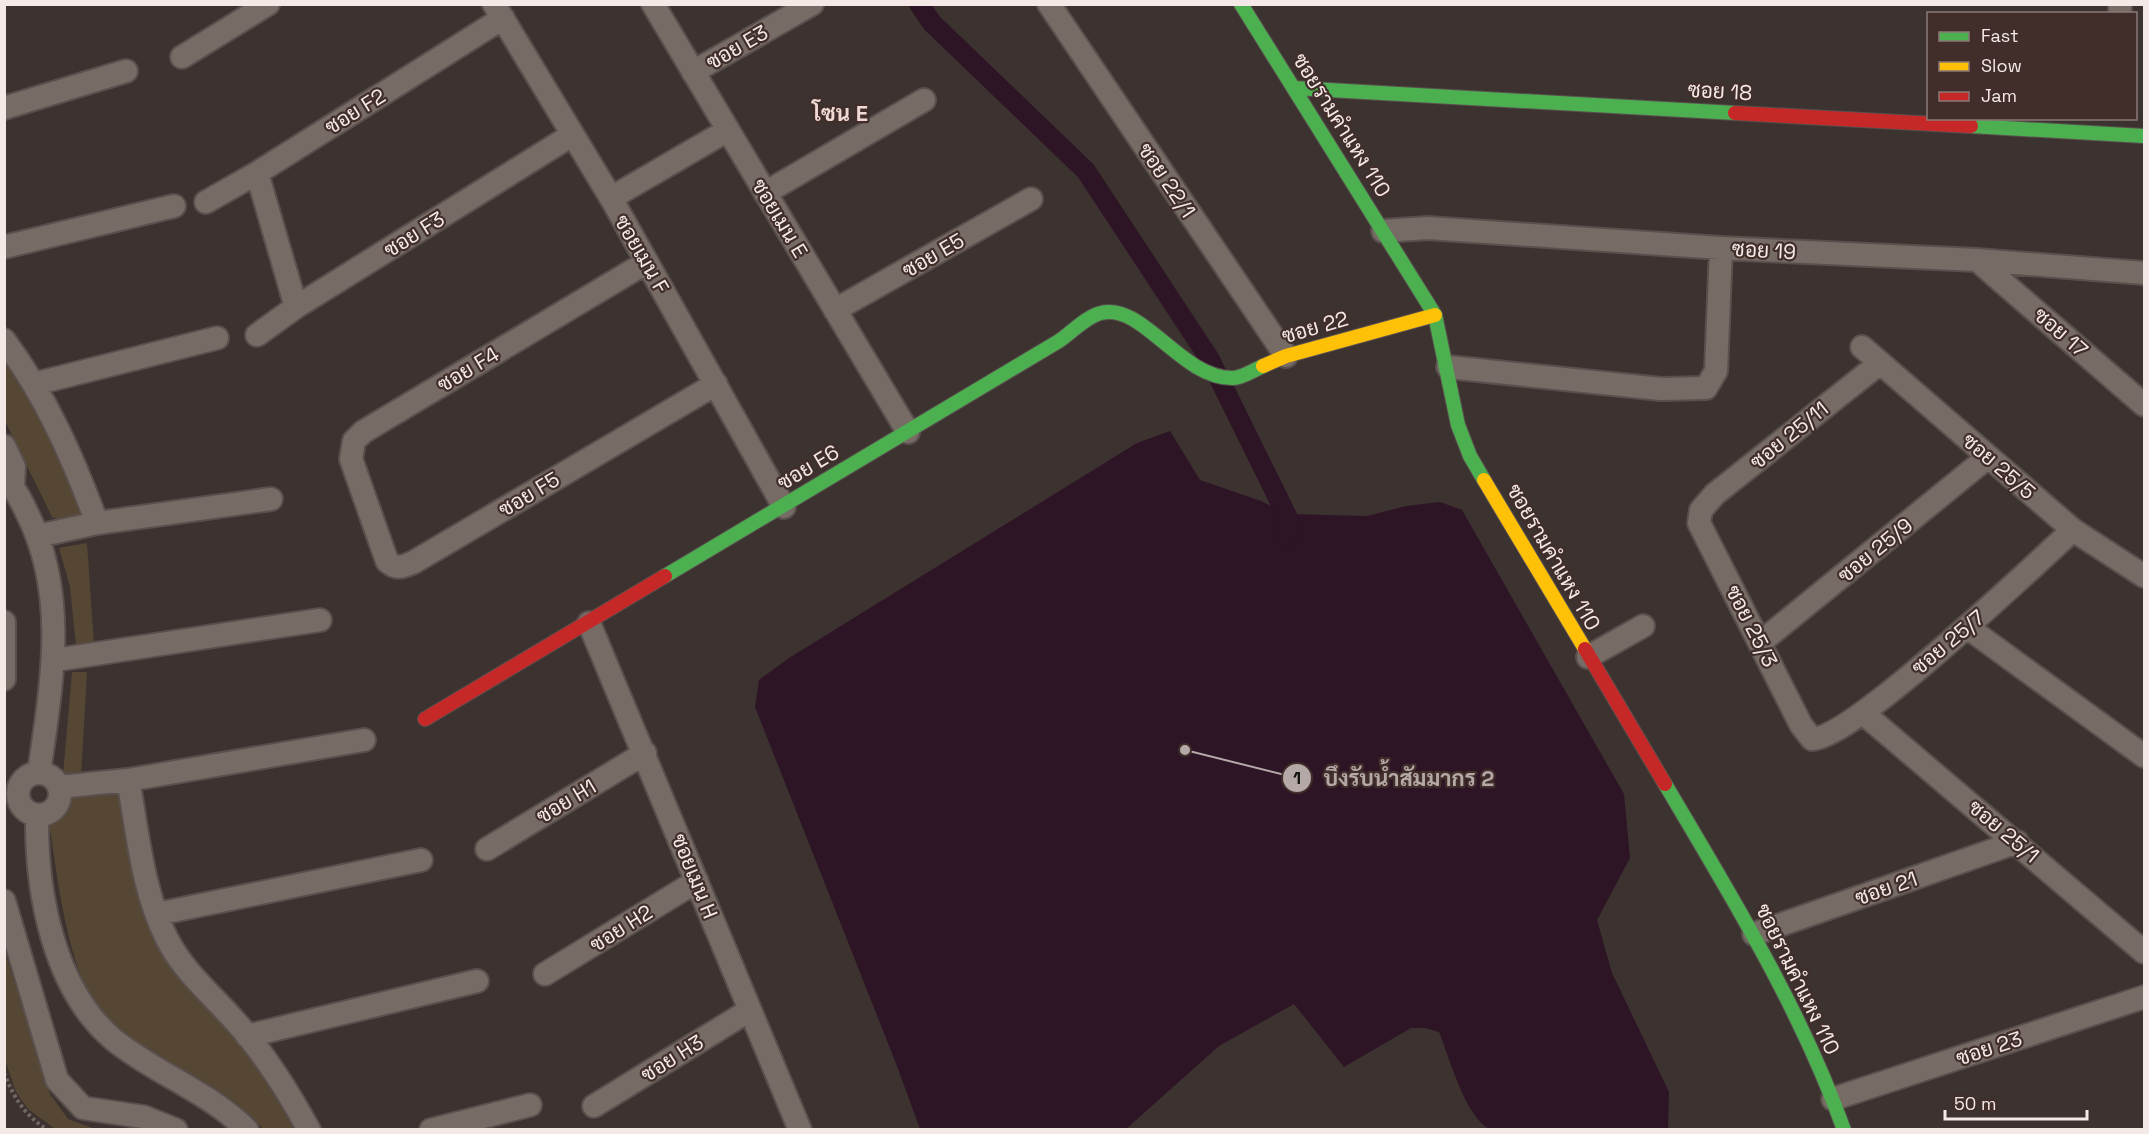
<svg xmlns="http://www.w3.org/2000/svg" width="2149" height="1134" font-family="'Space Grotesk',Sarabun,sans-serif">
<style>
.green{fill:#554733}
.water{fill:#2e1525}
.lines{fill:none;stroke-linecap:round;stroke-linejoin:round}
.canal{stroke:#2e1525;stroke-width:20}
.street-casing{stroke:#59504e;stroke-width:26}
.fast-casing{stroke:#59504e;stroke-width:16}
.slow-casing{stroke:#59504e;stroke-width:16}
.jam-casing{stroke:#59504e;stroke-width:16}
.path{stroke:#726864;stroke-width:4;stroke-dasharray:3 3;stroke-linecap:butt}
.street{stroke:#776b65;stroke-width:22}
.fast{stroke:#4caf50;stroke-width:14}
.slow{stroke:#ffc107;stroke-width:14}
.jam{stroke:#c62828;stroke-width:14}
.labels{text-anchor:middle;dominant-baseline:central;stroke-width:4.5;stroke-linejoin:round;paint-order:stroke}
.street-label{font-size:21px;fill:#f5e9e7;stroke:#412e2b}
.neighbourhood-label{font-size:22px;font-weight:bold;fill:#f0d8d3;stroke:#412e2b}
.leader{fill:none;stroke:#b4a9a7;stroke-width:2}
.callout-dot{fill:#b4a9a7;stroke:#412e2b;stroke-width:2}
.mark-label{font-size:18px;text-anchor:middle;font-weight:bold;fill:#111}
.callout-label{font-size:22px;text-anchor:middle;font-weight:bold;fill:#b4a9a7;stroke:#412e2b;stroke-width:4.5;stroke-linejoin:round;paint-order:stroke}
</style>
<rect width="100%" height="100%" fill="#3c3230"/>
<path class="green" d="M4,357L52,430L81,504V516L60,520L52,517L5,421Z
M87,543L94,644L76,646L70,587L59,548Z
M72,672H87L81,776L63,775Z
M122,789L173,969L243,1047L296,1129H263C229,1088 177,1068 131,1042C68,1006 60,888 49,823L66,807L76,791Z
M4,949L50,1094L68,1119L95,1129H55L28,1109L16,1092L5,1060Z"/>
<path class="water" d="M1170,431L1200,480L1261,501L1287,514L1367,516L1406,506L1440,502L1462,510L1624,794L1630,858L1597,920L1612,973L1669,1092L1668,1129H1489C1464,1114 1450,1059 1439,1032L1425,1028H1411L1344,1067L1294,1004L1219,1046L1126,1129H920L897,1066L755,707L759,680L789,658L1137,443Z"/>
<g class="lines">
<path class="canal" d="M919,4L932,23L1086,171L1209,358L1290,522L1286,536"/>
<defs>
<path id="street" d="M494,4L611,198L784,507
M653,4L908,432
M1049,4L1286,356
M2120,14V4
M182,57L268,4
M693,72L812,4
M4,108L126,71
M257,173L296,307
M765,193L924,100
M611,198L728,130
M206,202L257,173L503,18
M1383,231L1428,228L1721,248L1977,260L2144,273
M4,247L174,206
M1977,260L2144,405
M647,262L363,432L354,441L351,459L387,561C397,570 402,567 414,562L716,384
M835,310L1031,199
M257,335L296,307L572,135
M4,340C46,396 73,458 97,523
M1862,347L2073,530L2144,576
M1880,363L1715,494L1701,510L1699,523L1801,725L1812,739C1854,738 2033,566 2073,530
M1448,367L1661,389L1706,388L1716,371L1721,248
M34,384L217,338
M4,446L14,467L13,486
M4,480C16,488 21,501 27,513C69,596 51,686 39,773
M38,536L97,523L271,499
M4,622V679
M589,623L800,1130
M1967,627L2144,756
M1761,642L1988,457
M1588,657L1643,626
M55,660L320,620
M1863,713L2144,952
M18 794a21 21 0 1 1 42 0a21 21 0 1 1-42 0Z
M128,780C138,833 142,890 167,939C183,971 211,994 234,1020C264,1053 288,1091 309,1130
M59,787L128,780L364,740
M37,816C36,891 53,989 114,1040C156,1074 208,1091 247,1130
M487,849L645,753
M4,901L57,1080L83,1108L144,1117L176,1130
M157,914L421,860
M1754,934L2017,842
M545,974L697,881
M247,1036L477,981
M1833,1099L2144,997
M594,1106L750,1010
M431,1130L530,1105"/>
<path id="fast" d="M1241,4L1435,315L1458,425L1470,456L1484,480
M1294,88L1735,113
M1971,126L2144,136
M665,576L1059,341C1071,333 1087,316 1101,313C1143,302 1181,379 1233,378C1242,378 1254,370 1263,366
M1665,784C1730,894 1801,1009 1844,1130"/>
<path id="slow" d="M1263,366L1286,356L1435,315
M1484,480L1585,649"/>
<path id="jam" d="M1735,113L1971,126
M1585,649L1665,784
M425,719L665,576"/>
</defs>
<use href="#street" class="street-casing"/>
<use href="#fast" class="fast-casing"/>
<use href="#slow" class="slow-casing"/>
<use href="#jam" class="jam-casing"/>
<path class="path" d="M4,1073C14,1098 25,1116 48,1130"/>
<use href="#street" class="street"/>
<use href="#fast" class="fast"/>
<use href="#slow" class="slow"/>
<use href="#jam" class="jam"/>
</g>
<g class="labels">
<g class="street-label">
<text transform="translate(737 47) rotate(-30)">ซอย E3</text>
<text transform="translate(1720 91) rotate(3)">ซอย 18</text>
<text transform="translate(355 111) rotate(-32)">ซอย F2</text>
<text transform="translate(1342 125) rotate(58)">ซอยรามคำแหง 110</text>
<text transform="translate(1167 180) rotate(56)">ซอย 22/1</text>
<text transform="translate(780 218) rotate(59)">ซอยเมน E</text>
<text transform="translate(414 234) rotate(-32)">ซอย F3</text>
<text transform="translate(1764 250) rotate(3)">ซอย 19</text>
<text transform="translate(642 254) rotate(60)">ซอยเมน F</text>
<text transform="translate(933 255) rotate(-30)">ซอย E5</text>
<text transform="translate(1315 327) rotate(-16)">ซอย 22</text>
<text transform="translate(2061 332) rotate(41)">ซอย 17</text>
<text transform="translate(468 369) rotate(-31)">ซอย F4</text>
<text transform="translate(1789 435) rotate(-39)">ซอย 25/11</text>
<text transform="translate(1999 466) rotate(41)">ซอย 25/5</text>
<text transform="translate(808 467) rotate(-31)">ซอย E6</text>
<text transform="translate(529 494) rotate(-31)">ซอย F5</text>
<text transform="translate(1875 550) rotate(-39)">ซอย 25/9</text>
<text transform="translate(1554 557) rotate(60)">ซอยรามคำแหง 110</text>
<text transform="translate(1752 626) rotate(63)">ซอย 25/3</text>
<text transform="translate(1948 642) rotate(-40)">ซอย 25/7</text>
<text transform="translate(566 801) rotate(-31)">ซอย H1</text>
<text transform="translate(2004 831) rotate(40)">ซอย 25/1</text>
<text transform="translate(695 876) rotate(68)">ซอยเมน H</text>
<text transform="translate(1886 888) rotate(-19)">ซอย 21</text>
<text transform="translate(621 928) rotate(-32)">ซอย H2</text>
<text transform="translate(1798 979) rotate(64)">ซอยรามคำแหง 110</text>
<text transform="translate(1989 1048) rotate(-18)">ซอย 23</text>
<text transform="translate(672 1058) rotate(-32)">ซอย H3</text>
</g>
<g class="neighbourhood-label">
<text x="840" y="113">โซน E</text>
</g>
</g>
<path class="leader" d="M1185 750L1297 778"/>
<g class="callout-dot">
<circle cx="1185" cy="750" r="6"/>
<circle cx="1297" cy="778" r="15"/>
</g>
<g class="mark-label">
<text x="1297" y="784">1</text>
</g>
<g class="callout-label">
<text x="1409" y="786">บึงรับน้ำสัมมากร 2</text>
</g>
<rect width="2149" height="1134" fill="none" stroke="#f5e9e7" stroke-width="12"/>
<rect x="1927" y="12" width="210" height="108" fill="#412e2b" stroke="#897976" stroke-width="1.5"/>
<rect x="1939" y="32" width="30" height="9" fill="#4caf50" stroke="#897976" stroke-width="1.5"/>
<text x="1981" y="42" font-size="18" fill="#f5e9e7">Fast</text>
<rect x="1939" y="62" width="30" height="9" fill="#ffc107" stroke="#897976" stroke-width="1.5"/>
<text x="1981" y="72" font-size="18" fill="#f5e9e7">Slow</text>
<rect x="1939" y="92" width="30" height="9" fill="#c62828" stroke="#897976" stroke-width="1.5"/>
<text x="1981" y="102" font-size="18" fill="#f5e9e7">Jam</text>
<path d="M1945 1110v9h142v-9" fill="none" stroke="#f5e9e7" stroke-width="3"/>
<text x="1954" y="1110" font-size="18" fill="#f5e9e7" stroke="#412e2b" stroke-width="4.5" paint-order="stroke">50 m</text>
</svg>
